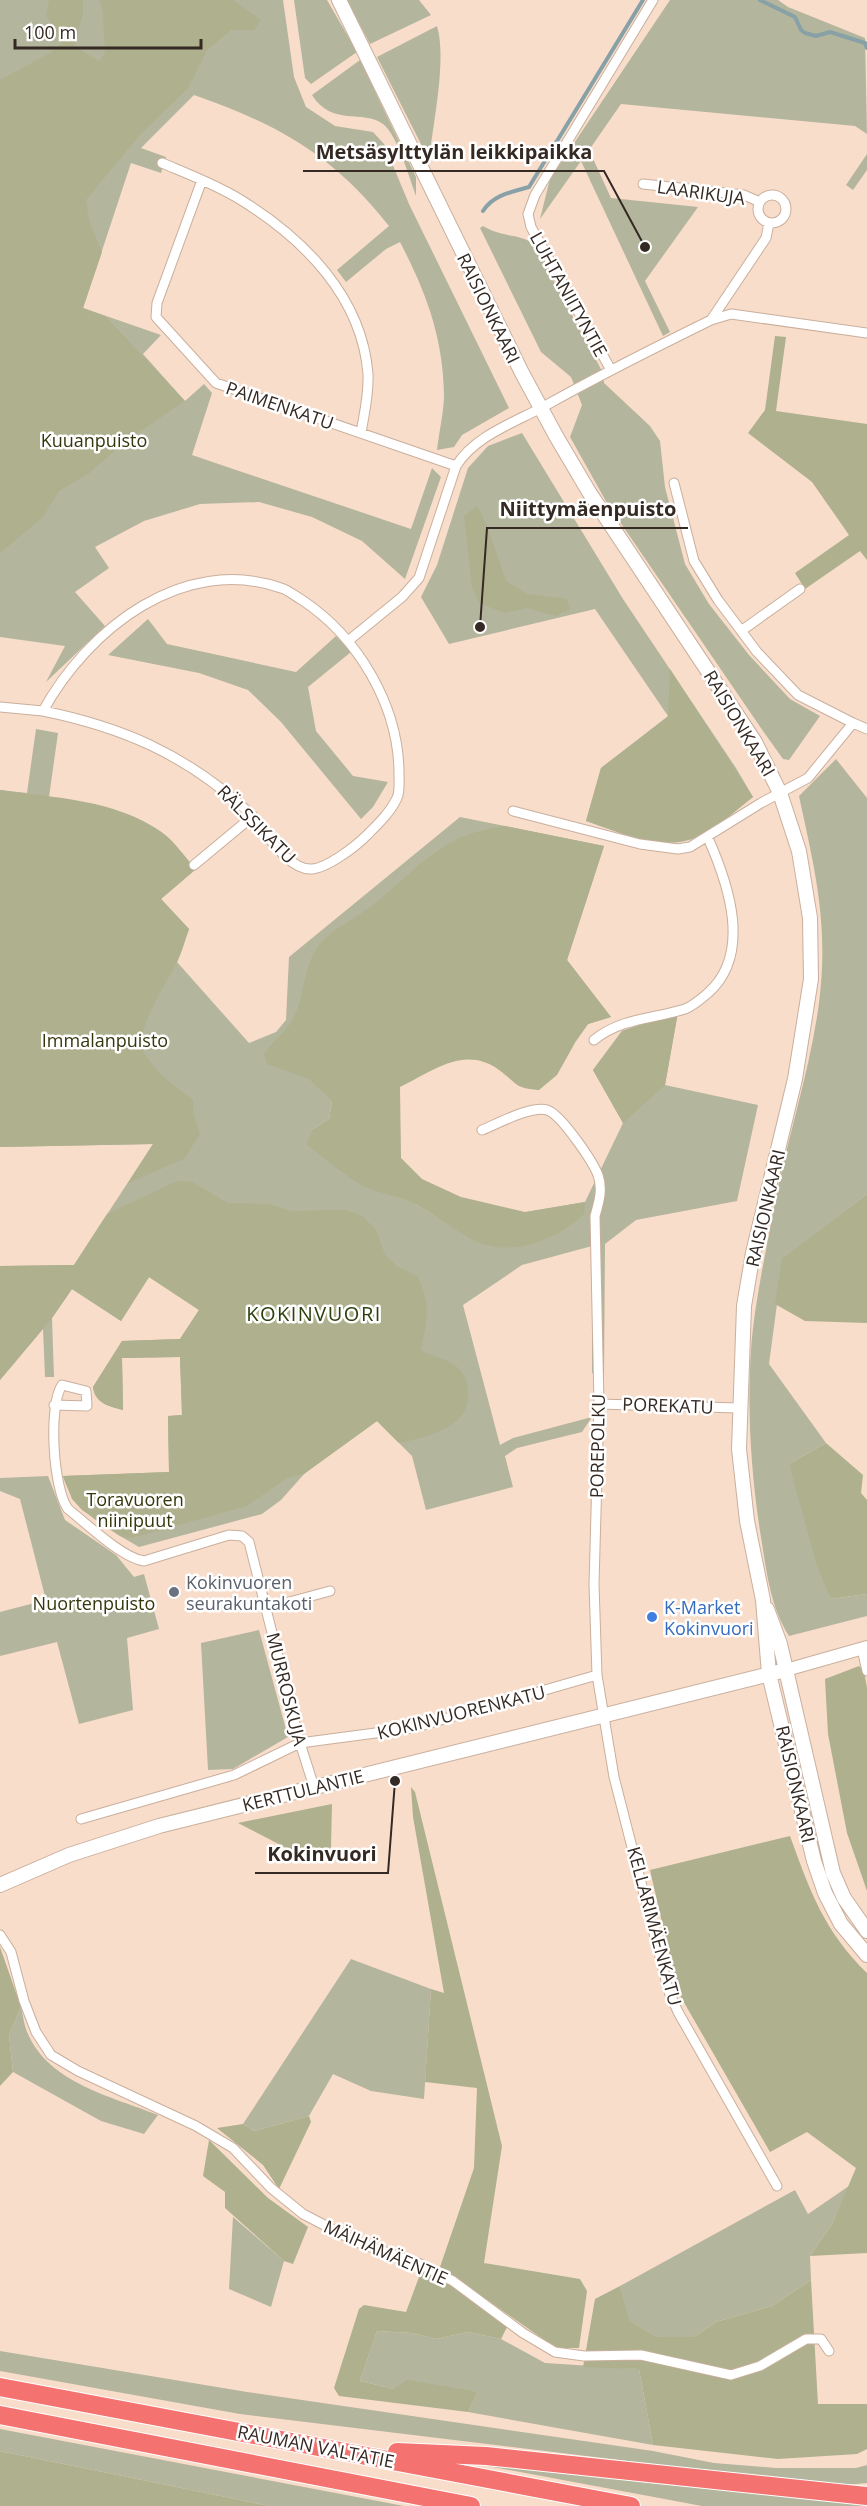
<svg xmlns="http://www.w3.org/2000/svg" width="867" height="2506" font-family="'Open Sans',sans-serif">
<style>
.green{fill:#b4b59d}
.forest{fill:#aeb08e}
.lines{fill:none;stroke-linecap:round;stroke-linejoin:round}
.stream{stroke:#87a1a7;stroke-width:4}
.minor-casing{stroke:#c9af9d;stroke-width:11}
.tertiary-casing{stroke:#c9af9d;stroke-width:14}
.secondary-casing{stroke:#c9af9d;stroke-width:16}
.motorway-casing{stroke:#fff;stroke-width:20}
.minor{stroke:#fff;stroke-width:9}
.tertiary{stroke:#fff;stroke-width:12}
.secondary{stroke:#fff;stroke-width:14}
.motorway{stroke:#f4726f;stroke-width:18}
.worship-dot{fill:#6b7280;stroke:#fff;stroke-width:2}
.shop-dot{fill:#3f7fe0;stroke:#fff;stroke-width:2}
.labels{text-anchor:middle;dominant-baseline:central;stroke-width:5;stroke-linejoin:round;paint-order:stroke}
.street-label{font-size:18px;fill:#342923;stroke:#fff}
.park-label{font-size:18px;fill:#36370c;stroke:#fff}
.worship-label{font-size:18px;fill:#5b616d;stroke:#fff;text-anchor:start}
.shop-label{font-size:18px;fill:#366cbe;stroke:#fff;text-anchor:start}
.neighbourhood-label{font-size:20px;letter-spacing:1.5px;fill:#2d410c;stroke:#fff}
.leader{fill:none;stroke:#342923;stroke-width:2}
.callout-dot{fill:#342923;stroke:#fff;stroke-width:2}
.callout-label{font-size:20px;text-anchor:middle;font-weight:bold;fill:#342923;stroke:#fff;stroke-width:5;stroke-linejoin:round;paint-order:stroke}
</style>
<rect width="100%" height="100%" fill="#f9ddcb"/>
<path class="green" d="M0,0H283L294,77L306,107L335,126L373,132L384,144L409,204L509,408L462,435L454,447L437,450C439,431 444,412 444,394C443,337 426,292 400,242L386,249L346,282L337,270L389,226C332,154 279,125 194,95L141,148L166,157L161,173L131,163L83,308L161,335L143,354L185,401L204,384L212,393L192,455L411,529L432,468L441,477L405,579L362,541L312,517L259,502L200,504L144,521L95,547L109,568L75,592L105,626L46,682L65,646L0,637Z
M294,0H327L357,52L311,84L305,78Z
M347,0H419L431,15L370,44Z
M670,0H778L788,7L865,38L867,134L855,126L621,104L589,150L611,198L698,207L645,281L670,332L663,336L581,161L540,219L550,179Z
M437,26C447,59 433,124 429,160L377,57Z
M360,60L416,177V196C409,178 398,136 383,124C363,109 332,127 312,95Z
M867,154V170L853,190L846,185Z
M483,226C503,238 518,233 534,244L603,373L604,383L650,426L660,441L665,487L685,564L709,604L749,655L790,699L820,716L789,760L783,759L763,731L607,503L570,437L582,405L571,377L541,352L480,228Z
M522,433L623,599L736,768L753,797C736,810 718,826 699,836C664,854 619,832 586,821L601,768L668,716L595,609L449,644L421,597L437,565L468,468L488,446Z
M148,619L167,644L296,672L336,636L351,652L308,687L316,731L353,776L388,782L373,807L361,819L281,722L248,690L199,673L108,655Z
M36,729L58,733L49,797C88,803 127,809 160,831C173,840 185,858 196,869L161,899L189,929L177,962L249,1043L276,1032L286,1020L289,957L460,817L604,846L567,960L611,1017L588,1024L576,1041L533,967L332,1101L329,1119L313,1129L359,1183L412,1202L451,1225L585,1202L623,1123L593,1070L622,1031L678,1012L665,1085L758,1105L737,1201L636,1220L605,1244L604,1378L592,1373V1246L522,1265L463,1305L500,1445L513,1438L592,1417L582,1432L517,1448L505,1456L513,1487L426,1510L412,1456L377,1421L305,1473L281,1500L262,1514L139,1547C109,1529 73,1512 63,1476L169,1472L168,1416L182,1415L180,1357L122,1358L123,1410C108,1406 95,1403 93,1387L122,1341L180,1339L199,1310L149,1277L121,1321L72,1289L52,1318L54,1377H45L43,1329L0,1380V1266L74,1265L153,1144L0,1147V790L27,793Z
M836,759L867,798V1194L783,1259L769,1364L826,1443L789,1464L831,1599L867,1594V1616L789,1636C769,1605 766,1566 760,1531C751,1472 747,1410 751,1350C754,1305 766,1252 774,1207C787,1139 810,1071 819,1003C829,924 815,871 799,796Z
M48,1476L65,1520L116,1555L134,1577L144,1574L159,1629L127,1638L133,1710L79,1724L57,1642L0,1656V1612L46,1600L20,1499L0,1491V1478Z
M259,1630L288,1737L233,1769L208,1770L201,1643Z
M351,1959L431,1989L424,2099L371,2091L333,2074L309,2116L254,2131L243,2124Z
M21,2007C23,2015 24,2026 28,2034C49,2083 113,2097 158,2115L144,2134L101,2121L13,2072L9,2035Z
M849,2186L832,2224L810,2256L811,2280L772,2306L716,2322L694,2337H657L628,2321L620,2286L795,2190L808,2214Z
M233,2217L284,2261L271,2307L229,2289Z
M377,2331L412,2333L436,2339L468,2332L501,2339L545,2363L639,2369L653,2445L468,2412L478,2392L394,2389L360,2381Z
M0,2351L247,2392L653,2451L714,2463L776,2468H856L867,2465V2483L836,2486L759,2477L240,2414L0,2371Z
M0,2429L404,2506H269L0,2451Z
M482,2461L649,2483L867,2504V2506H702L482,2465Z"/>
<path class="forest" d="M49,0H83V13L74,46L99,61L105,53L103,13L100,0H233L261,20L254,30H231L207,50L188,88L138,137L86,200L89,221L102,252L83,308L105,316L185,401L127,440L88,474L59,491L43,517L0,553V80L50,53L62,43L46,15Z
M775,336L786,337L776,411L867,424V560L860,551L805,589L795,573L849,535L812,482L748,433L765,410Z
M477,506L487,525L506,581L527,594L567,599L570,609L556,616L527,608L505,613L479,603L472,587L464,516Z
M670,669L753,797C736,810 719,827 699,836C663,852 620,832 586,821L601,768L668,717Z
M0,790C54,798 115,799 161,832C174,840 185,858 196,869L161,899L189,929C185,940 182,953 176,964C167,983 133,1031 144,1052C155,1073 175,1086 193,1100V1113L200,1134L184,1159L128,1183L153,1144L0,1147Z
M505,826L604,846L567,960L611,1017L588,1024L576,1041L557,1075L539,1090C514,1088 518,1084 499,1070C464,1045 434,1071 400,1087L401,1158L422,1179L461,1197L525,1212L585,1202L584,1214C556,1241 506,1260 469,1238C451,1227 434,1214 415,1204C397,1195 375,1193 358,1183C340,1172 323,1157 306,1144L313,1129L329,1119L332,1101L309,1079L267,1064L264,1054C273,1040 288,1031 295,1015C305,994 303,970 316,950C326,932 350,922 366,910C397,888 421,857 456,840C471,832 488,829 505,826Z
M678,1012L665,1085L623,1123L593,1070L622,1031Z
M177,1181L192,1182L228,1203L269,1204L292,1211L346,1210L362,1216L376,1230L385,1255L398,1267L417,1276C432,1306 427,1319 421,1350C433,1358 448,1358 458,1368C465,1374 468,1384 468,1393C471,1428 425,1437 399,1443L377,1421L304,1474L287,1478L247,1506L132,1538L120,1536L82,1510L72,1499L63,1476L169,1472L168,1416L182,1415L180,1357L122,1358L123,1410C108,1406 95,1403 93,1387L122,1341L180,1339L199,1310L149,1277L121,1321L72,1289L52,1318L0,1380V1266L74,1265L107,1214Z
M867,1194V1323L805,1321L775,1304L782,1259Z
M826,1443L863,1475L861,1493L867,1500V1594L831,1599L817,1566L789,1464Z
M859,1666L864,1671L867,1688V1891L847,1833L828,1734L825,1679Z
M411,1787L415,1792L502,2146L484,2263L580,2279L587,2291L579,2348H556L440,2267L474,2168L477,2088L425,2082L431,1989L444,1993L413,1817Z
M332,1804L331,1847L324,1857L292,1851L238,1823Z
M790,1836C810,1891 824,1931 867,1973V2253L810,2256L832,2224L856,2168L807,2132L770,2152L678,1992L650,1870Z
M0,1947L21,2007L9,2035L13,2072L0,2086Z
M309,2116L311,2122L279,2189L263,2165L217,2128L243,2124L254,2131Z
M209,2140L268,2198L308,2227L293,2264L284,2261L225,2208V2192L203,2176Z
M422,2269L450,2285L508,2325L501,2339L468,2332L436,2339L412,2333L377,2331L360,2381L394,2389L407,2380L478,2392L468,2412L339,2396L334,2388L359,2309L364,2305L406,2312Z
M811,2280L818,2404H867V2449L857,2454L778,2459L653,2445L639,2369L583,2367L595,2299L620,2286L629,2321L657,2337H694L716,2322L772,2306Z
M0,2451L269,2506H0Z"/>
<g class="lines">
<path class="stream" d="M760,0L795,17L801,30L805,33L816,36L830,32L865,43L867,48
M483,211C493,195 511,192 529,187L643,0"/>
<defs>
<path id="minor" d="M162,163C188,174 217,185 241,200C304,239 362,297 368,374C369,395 364,414 361,433
M202,180L157,303L156,317L216,383L456,466
M643,184L744,195L760,202
M758 209a14 14 0 1 1 28 0a14 14 0 1 1-28 0Z
M711,320L766,238L769,223
M611,370L531,227L528,214L535,195L653,0
M674,483L694,561L718,600L757,652L798,695L853,723
M741,631L800,589
M348,641L402,597L419,578L456,466C475,436 513,423 543,407C598,376 654,348 711,320L731,314L867,333
M0,707L43,711C88,629 183,554 281,588C288,590 295,596 302,600C358,637 399,706 399,774C399,781 400,792 397,798C390,813 377,825 366,836C355,847 327,868 312,869C286,871 261,824 244,808C184,754 122,727 43,711
M513,811L640,844L678,849L690,847L761,803L808,778L853,723L867,729
M194,865L253,816
M594,1040C621,1018 653,1019 685,1009C693,1006 701,999 708,993C752,954 729,885 708,838
M482,1130C497,1124 532,1105 547,1110C561,1114 593,1162 598,1175C603,1189 599,1202 595,1216L599,1404L594,1584L597,1675
M599,1404L738,1408
M54,1405L87,1406L86,1391L62,1385C48,1406 53,1489 68,1509C86,1523 122,1558 144,1561L229,1535L242,1536L249,1542L300,1743L314,1787
M267,1608L330,1591
M862,1649L867,1671
M81,1819L234,1775L300,1743L413,1728L597,1675L614,1777L669,1992L678,2012L777,2186
M0,1935L11,1952L24,2001L36,2032L51,2055L78,2071L196,2126L233,2148L271,2188L303,2214L359,2243L418,2263L453,2281L523,2333L555,2352L584,2356L641,2355L731,2375L760,2366L806,2339H821L829,2351"/>
<path id="tertiary" d="M786,1670L867,1647"/>
<path id="secondary" d="M339,0L522,373L556,436L589,492L755,742L780,793L799,851L810,918L811,979L795,1079L753,1253L744,1306L739,1449L747,1521L763,1600L769,1674L814,1861L825,1893L841,1924L867,1955
M767,1609L780,1644L833,1873L844,1898L867,1931
M0,1885L69,1855L159,1826L786,1670"/>
<path id="motorway" d="M0,2387L631,2506
M0,2415L471,2506
M397,2452L486,2456L867,2496"/>
</defs>
<use href="#minor" class="minor-casing"/>
<use href="#tertiary" class="tertiary-casing"/>
<use href="#secondary" class="secondary-casing"/>
<use href="#motorway" class="motorway-casing"/>
<use href="#minor" class="minor"/>
<use href="#tertiary" class="tertiary"/>
<use href="#secondary" class="secondary"/>
<use href="#motorway" class="motorway"/>
</g>
<circle class="worship-dot" cx="174" cy="1592" r="6"/>
<circle class="shop-dot" cx="652" cy="1617" r="6"/>
<g class="labels">
<g class="street-label">
<text transform="translate(701 192) rotate(8)">LAARIKUJA</text>
<text transform="translate(569 294) rotate(61)">LUHTANIITYNTIE</text>
<text transform="translate(489 308) rotate(64)">RAISIONKAARI</text>
<text transform="translate(280 405) rotate(19)">PAIMENKATU</text>
<text transform="translate(740 723) rotate(59)">RAISIONKAARI</text>
<text transform="translate(257 824) rotate(45)">RÄLSSIKATU</text>
<text transform="translate(765 1208) rotate(-77)">RAISIONKAARI</text>
<text transform="translate(668 1405) rotate(2)">POREKATU</text>
<text transform="translate(597 1446) rotate(-89)">POREPOLKU</text>
<text transform="translate(287 1689) rotate(76)">MURROSKUJA</text>
<text transform="translate(461 1712) rotate(-14)">KOKINVUORENKATU</text>
<text transform="translate(796 1784) rotate(77)">RAISIONKAARI</text>
<text transform="translate(303 1790) rotate(-14)">KERTTULANTIE</text>
<text transform="translate(655 1926) rotate(75)">KELLARIMÄENKATU</text>
<text transform="translate(386 2252) rotate(24)">MÄIHÄMÄENTIE</text>
<text transform="translate(316 2446) rotate(11)">RAUMAN VALTATIE</text>
</g>
<g class="park-label">
<text x="94" y="440">Kuuanpuisto</text>
<text x="105" y="1040">Immalanpuisto</text>
<text x="135" y="1499">Toravuoren<tspan x="135" dy="21">niinipuut</tspan></text>
<text x="94" y="1603">Nuortenpuisto</text>
</g>
<g class="worship-label">
<text x="186" y="1582">Kokinvuoren<tspan x="186" dy="21">seurakuntakoti</tspan></text>
</g>
<g class="shop-label">
<text x="664" y="1607">K-Market<tspan x="664" dy="21">Kokinvuori</tspan></text>
</g>
<g class="neighbourhood-label">
<text x="314" y="1313">KOKINVUORI</text>
</g>
</g>
<path class="leader" d="M645 247L604 171H303M480 627L487 528H688M395 1781L388 1873H255"/>
<g class="callout-dot">
<circle cx="645" cy="247" r="6"/>
<circle cx="480" cy="627" r="6"/>
<circle cx="395" cy="1781" r="6"/>
</g>
<g class="callout-label">
<text x="454" y="159">Metsäsylttylän leikkipaikka</text>
<text x="588" y="516">Niittymäenpuisto</text>
<text x="322" y="1861">Kokinvuori</text>
</g>
<path d="M15 39v9h186v-9" fill="none" stroke="#342923" stroke-width="3"/>
<text x="24" y="39" font-size="18" fill="#342923" stroke="#ffffff" stroke-width="4.5" paint-order="stroke">100 m</text>
</svg>
